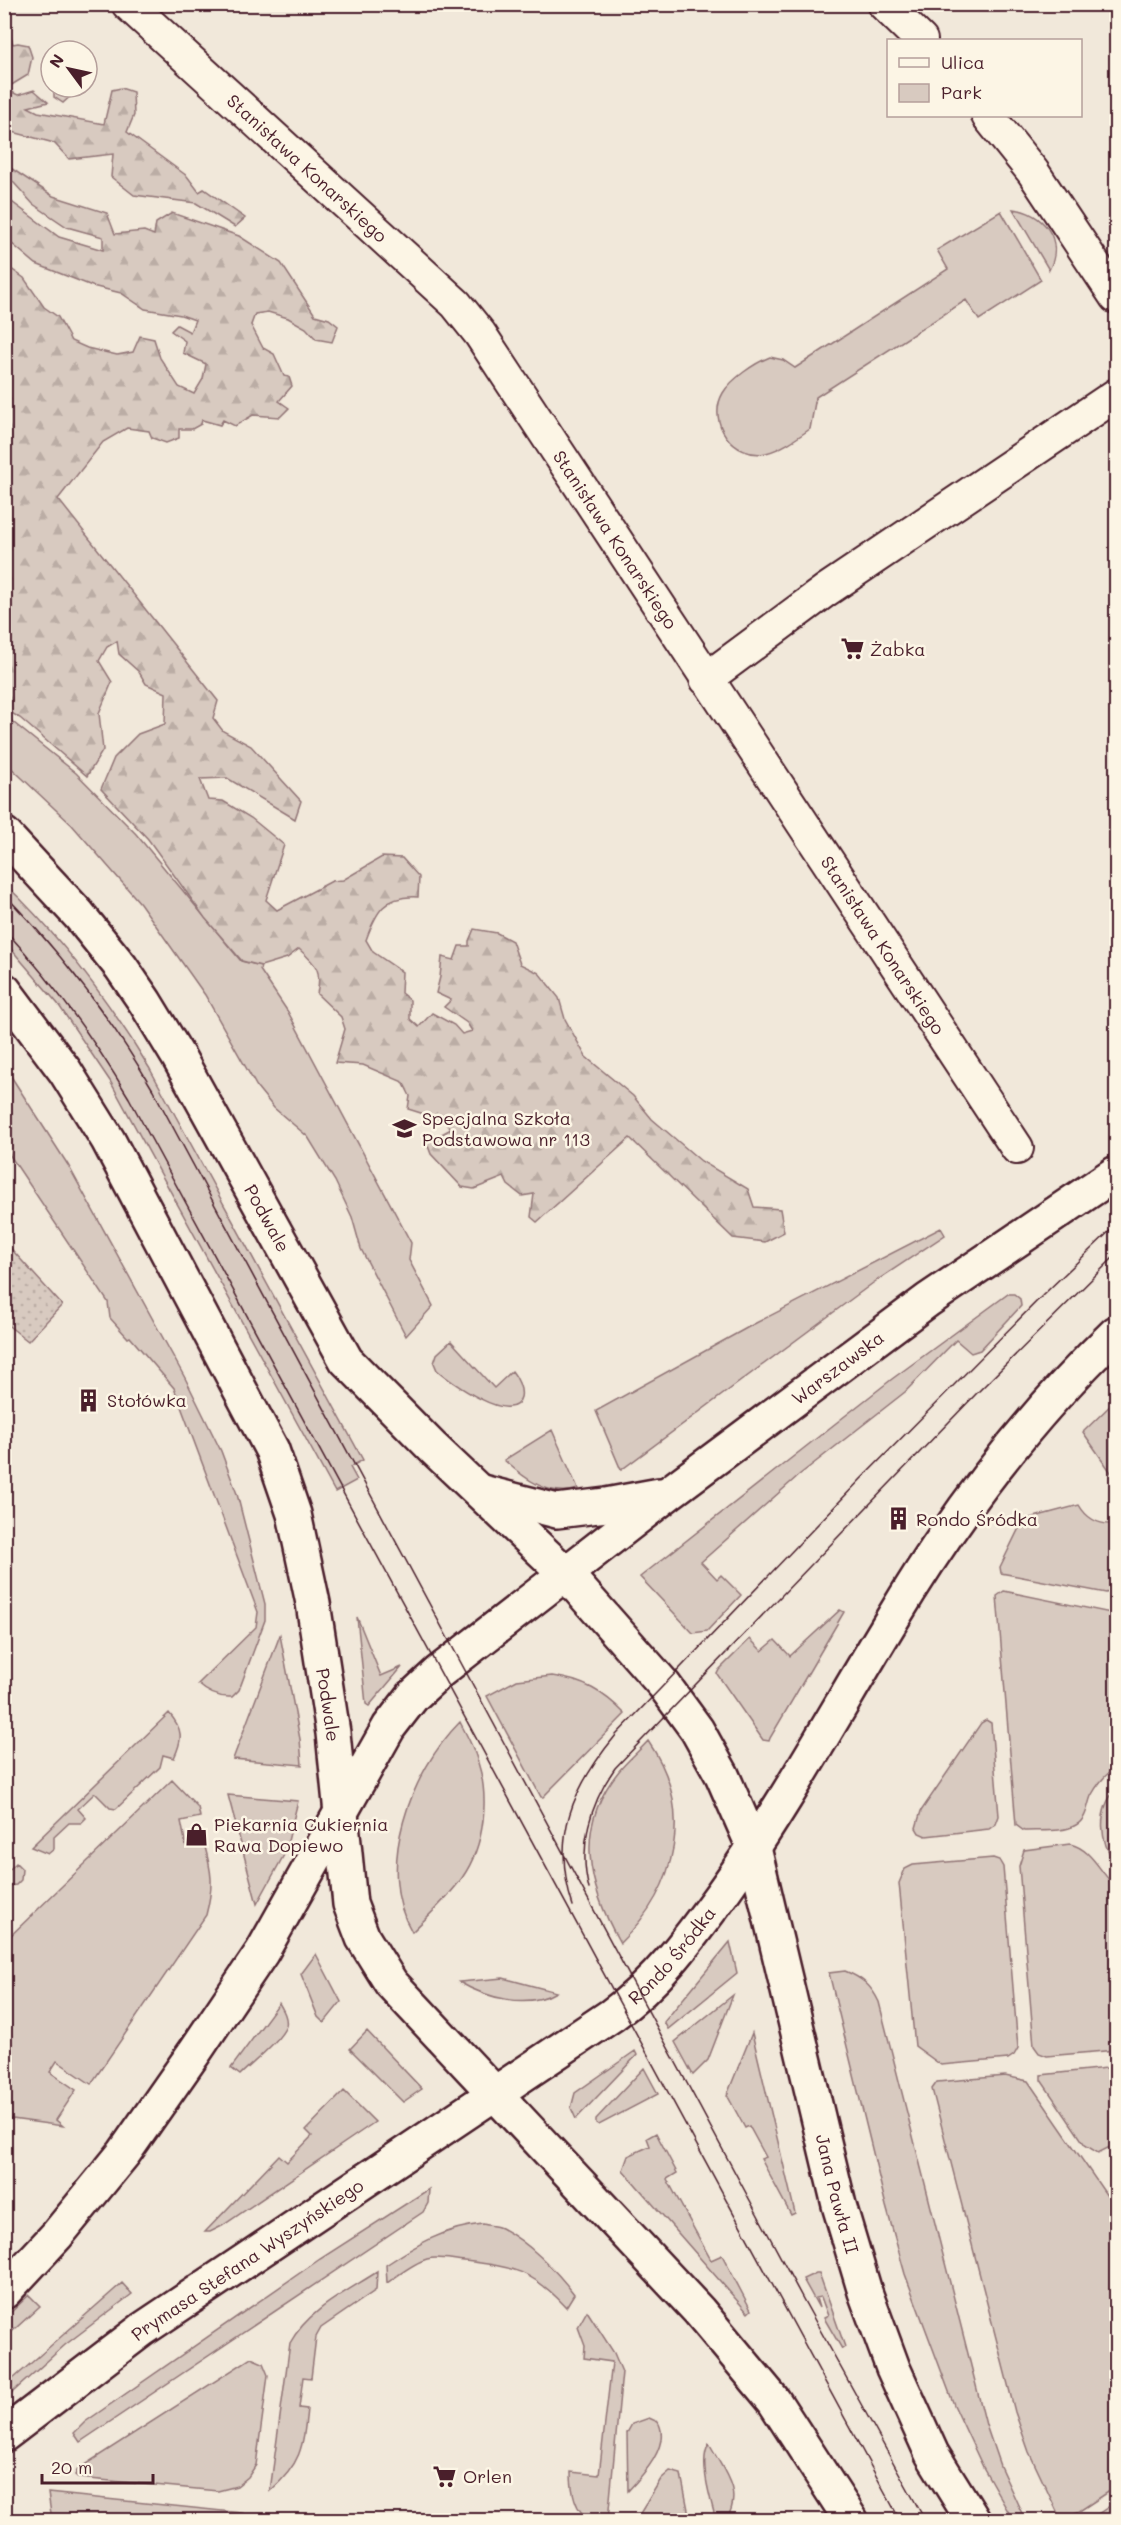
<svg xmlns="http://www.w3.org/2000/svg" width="1121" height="2525" font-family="Mali,sans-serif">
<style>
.green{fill:#d8cac0;stroke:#917476;stroke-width:1.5}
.forest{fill:url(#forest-firs);stroke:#917476;stroke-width:1.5}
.park{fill:url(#park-dots);stroke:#917476;stroke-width:1.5}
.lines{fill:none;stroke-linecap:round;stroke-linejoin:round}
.street-casing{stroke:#4a1f2b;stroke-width:36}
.secondary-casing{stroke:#4a1f2b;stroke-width:38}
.street{stroke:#fcf5e5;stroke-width:32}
.secondary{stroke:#fcf5e5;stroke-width:33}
.tram{stroke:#4a1f2b;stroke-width:1.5}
.labels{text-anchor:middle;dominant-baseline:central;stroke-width:5;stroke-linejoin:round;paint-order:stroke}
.street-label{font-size:18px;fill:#4a1f2b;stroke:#fcf5e5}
.poi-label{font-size:18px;fill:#4a1f2b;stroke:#fcf5e5;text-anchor:start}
</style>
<defs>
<pattern id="forest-firs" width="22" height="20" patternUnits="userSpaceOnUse" patternTransform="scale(1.5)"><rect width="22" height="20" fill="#d8cac0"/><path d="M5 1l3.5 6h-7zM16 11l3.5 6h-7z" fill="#bbada5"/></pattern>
<pattern id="park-dots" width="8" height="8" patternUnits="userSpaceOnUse" patternTransform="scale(1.5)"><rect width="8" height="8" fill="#d8cac0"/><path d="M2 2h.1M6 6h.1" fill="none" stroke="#bbada5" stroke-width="1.8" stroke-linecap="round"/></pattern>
</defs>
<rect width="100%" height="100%" fill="#f1e8da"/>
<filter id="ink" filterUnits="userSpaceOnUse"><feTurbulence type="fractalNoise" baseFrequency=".0167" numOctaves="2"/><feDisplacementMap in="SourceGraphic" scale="12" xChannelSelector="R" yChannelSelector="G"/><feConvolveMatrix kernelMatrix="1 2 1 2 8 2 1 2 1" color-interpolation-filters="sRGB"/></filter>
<g filter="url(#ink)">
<path class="green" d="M1013,209C1043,212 1065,240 1049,270Z
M1001,211L1041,280L979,320L966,300L816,397L810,429C797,438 782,449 766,453C734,460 706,422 723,393C731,379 755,363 770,357L783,360L795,368L948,269L937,250Z
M4,715L76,773L136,834L241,961L261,966L260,970L288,1012L411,1243L409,1260L433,1306L406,1336L361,1249L352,1217L335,1181L308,1137L274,1108L257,1087L205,995L140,903L72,825L5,762Z
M4,883C61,937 109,1001 150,1069L363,1460L350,1467L357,1480L335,1492L110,1081L58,1004L5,942Z
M5,1067L68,1165L185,1378L221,1451L237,1494L265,1604V1620L239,1690L232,1697C219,1698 208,1693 198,1684L256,1627L258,1612L174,1388L130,1337L128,1338L110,1318L108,1302L5,1148Z
M941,1228L945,1235L873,1283L621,1470L596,1411L754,1324Z
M1008,1294H1014L1020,1299L1021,1306L980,1350L971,1353L956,1340L905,1392L799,1475L701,1562L717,1579L721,1575L741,1595L707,1631L693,1633L640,1577L892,1379Z
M451,1341L494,1388L512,1371C517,1377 523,1389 521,1397C514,1428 448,1380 437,1370L434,1363L437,1354Z
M1116,1400V1471L1112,1474L1083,1432Z
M552,1430L578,1489C549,1498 524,1478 504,1460Z
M1079,1505C1087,1519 1098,1525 1114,1524L1116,1588L1106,1593L1001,1573L1000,1567L1023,1520Z
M1004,1591L1116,1614V1767C1106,1774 1097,1785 1091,1796C1087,1806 1087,1819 1076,1825C1063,1833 1039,1830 1024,1831L1016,1825L997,1596Z
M840,1610L844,1612L770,1738L769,1741L763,1740L717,1674L719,1670L750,1639L762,1651L775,1640L790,1656Z
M357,1617L381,1676L402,1667L369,1706L366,1704Z
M280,1635L300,1739L302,1765L233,1759Z
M552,1676C583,1680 604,1692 625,1714L543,1797H541L487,1696L517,1680Z
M169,1713C183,1729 183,1739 174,1758L163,1755L160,1767L116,1809L110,1808L95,1793L78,1809L86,1818L81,1823H69L54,1837V1849L48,1854L31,1847Z
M986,1720L991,1723L999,1816L996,1824L989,1829L926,1836L919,1833L916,1828L921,1811L981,1723Z
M460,1722C466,1734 473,1746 477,1759C490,1797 485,1845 462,1878C448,1898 429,1915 412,1932C374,1869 411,1771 460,1722Z
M648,1741C695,1809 678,1887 620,1943C588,1886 573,1827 619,1771C628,1760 639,1751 648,1741Z
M172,1780L198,1807L200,1817L181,1821L186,1846L204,1843C212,1873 214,1884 206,1915L91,2084L57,2061L50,2072L76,2090L56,2120L63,2126L5,2118V1941Z
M1116,1789V1863C1099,1842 1097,1810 1116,1789Z
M228,1795L298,1801L285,1853L257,1904Z
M1070,1844C1092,1849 1100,1873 1116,1887V2050L1047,2056L1039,2053L1034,2046L1019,1866L1024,1850Z
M993,1858L999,1860L1003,1867L1018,2048L1014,2055L1008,2059L941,2065L915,2046L899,1883L905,1869L913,1865Z
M16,1863L22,1869L21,1880L16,1885L5,1886V1874Z
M730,1942L737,1973L668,2029L664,2022Z
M316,1954L341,2002L324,2023L318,2017L301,1974Z
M845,1971C862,1978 871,1985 879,2002L986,2425L1000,2466L1025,2520H1013L983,2467L954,2405L905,2274L886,2206L829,1973Z
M503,1978L556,1992C528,2009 486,1998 459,1982Z
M733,1995L708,2060L693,2075L675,2042Z
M279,2003C283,2010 288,2018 286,2026C281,2040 252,2063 240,2075L231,2068Z
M367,2031L422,2089L403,2102L350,2049Z
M752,2033L795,2213L791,2215L761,2159L766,2157L749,2126L745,2128L727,2095Z
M635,2051L637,2055L576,2119L571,2108L575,2093Z
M1116,2067V2144L1098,2153L1085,2145L1041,2080V2075Z
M644,2068L658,2094L599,2125L596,2123V2119Z
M1005,2076L1028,2081L1116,2209V2487L1066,2520H1061L1029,2452L1015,2412L932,2089L937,2082Z
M344,2091L375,2122L222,2226L210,2232H205L279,2155L287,2162L312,2136L306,2130Z
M656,2133L677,2173L667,2179L711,2260L722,2255L751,2310L748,2313L623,2170L628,2156L650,2146L647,2138Z
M429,2189L428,2203L423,2212L80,2442L74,2433L85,2422L320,2259Z
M483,2224C489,2226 495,2225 501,2228C528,2242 556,2270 574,2294L566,2307C531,2269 513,2267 464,2261C452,2260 438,2256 427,2259C413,2263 399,2275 387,2283L386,2265C416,2245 446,2227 483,2224Z
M377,2272L376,2290L321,2328L316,2337L311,2378L303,2377L299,2408L307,2409C303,2448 301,2464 270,2491L290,2343C308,2310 346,2292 377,2272Z
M816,2273H819L845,2347L842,2349L824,2318L828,2316L821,2297L816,2298L819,2308L803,2279Z
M122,2283L132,2294L65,2345L5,2399V2386Z
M29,2295L40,2306L5,2338V2318Z
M587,2311L614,2353L622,2372L608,2520C604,2520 596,2522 592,2520C574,2514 571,2487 571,2472L599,2475L612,2362L584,2358L585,2346L578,2327Z
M251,2358L263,2363L268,2375L256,2465L248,2477L237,2486L218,2491L79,2478L75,2475L78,2469Z
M649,2418L658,2422C671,2445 643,2475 628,2491L627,2433L632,2424Z
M709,2444C723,2470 744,2492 726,2520H716C711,2501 698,2461 709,2444Z
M670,2471L681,2474L690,2520H636L661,2479Z
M48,2493L242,2513L232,2520H52Z
M1116,2502V2520H1089Z"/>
<path class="forest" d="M5,31H9L13,44L18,43L28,45L32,57L28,75L5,89L18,95L34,90L48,102L28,107L38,112L104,124L112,90L121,88L133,92L134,115L127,132L187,176L199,192L204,189L245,218L235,227L196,203L134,195L111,177L113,154L69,159L54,143L5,130Z
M54,87H75L76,91L63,103L54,97Z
M6,165L53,196L107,213L115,234L144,231L154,235L156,223L172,213L239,236L281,263L315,315L329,319L338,326L332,342L316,339L306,328L288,318L268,312L255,314L251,325L263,348L274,354L284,376L289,377L292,386L279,401L289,408L280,417L253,415L235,426L223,420L220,425L202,420L201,424L192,429H179V438L166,443L152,438L149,431L127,428L103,442L58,499L218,701L213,718L223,731L251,746L301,801L295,819L227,778L200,779L208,800L223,801L251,818L284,845L266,900L277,910L332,881L343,880L382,857L402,858L419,877L418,897C384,895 376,912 366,940L373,952L402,972L401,993L410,1000V1019L419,1027L432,1013L454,1025L462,1034L472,1031L467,1023L444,1007L451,1000L436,993L440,977L442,957L454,960L459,946H469V941L474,929L497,933L512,941L520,964L539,973L559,998L565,1019L586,1057L633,1096L652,1119L701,1161L748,1189L754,1207L780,1209L784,1232L765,1242L733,1238L630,1138L537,1222L531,1217L534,1194L522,1196L508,1185L504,1177L474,1189L462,1187L431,1154L425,1138L440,1135L451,1129L443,1120L408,1109L410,1096L403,1082L363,1065L335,1063L345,1029L341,1017L317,994C322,970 317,965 299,949L287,958L261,966L242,961L205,918L148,839L101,789L114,758L138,734L165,724L166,693L146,684L139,672L119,654L117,641L107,647L99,661L112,682L99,713L103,750L87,776L20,718L5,709V261L7,266L24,278L44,307L58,317L71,341L87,348L117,355L133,352L140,336L154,339L160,358L179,387L194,394L203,379L206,364L183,353L185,341L171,331L177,325L190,332L195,320L181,315L145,309L121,293L92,286L36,264L5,238V197L59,237L103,250V237L67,227L33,204L5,173Z"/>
<path class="park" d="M4,1241L62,1305L28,1341L5,1323Z"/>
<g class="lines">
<defs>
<g id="street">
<path id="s1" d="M128,4L456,304L480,334L1017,1148"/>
<path d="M884,4L921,40"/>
<path d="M988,116L1033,172L1116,297"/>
<path d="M706,679L825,591L1116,395"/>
</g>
<g id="secondary">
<path id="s2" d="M4,834L79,915L121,967L145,1002L179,1058L346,1360L433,1448L565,1573L664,1685L697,1730L722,1775L754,1848L839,2205L865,2292L893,2368L932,2454L973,2520"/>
<path id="s3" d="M4,990L65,1071L108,1140L272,1450L294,1514L313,1603L333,1733L350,1904L363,1938L391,1983L699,2311L774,2401L851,2520"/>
<path d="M482,1492L557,1511L606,1505L660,1495"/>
<path id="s4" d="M4,2292L57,2235L124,2153L196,2050L262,1952L389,1727L413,1696L439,1672L669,1493L928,1300L1116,1173"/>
<path id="s5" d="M4,2435L143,2329L612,2015C657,1983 689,1939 721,1895C784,1807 835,1713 891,1621C953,1517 1028,1417 1116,1333"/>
</g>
</defs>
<use href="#street" class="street-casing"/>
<use href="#secondary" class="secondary-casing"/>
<use href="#street" class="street"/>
<use href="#secondary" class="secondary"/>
<path class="tram" d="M4,894C62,954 111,1018 153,1090L803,2299L925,2520
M4,929C52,981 93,1038 129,1098L900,2520
M589,1889C578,1846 590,1804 615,1768L976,1394L1116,1255
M573,1906C550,1837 573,1787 616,1735L861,1479L1043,1295L1116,1225"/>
</g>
</g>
<defs>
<symbol id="supermarket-bare" viewBox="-9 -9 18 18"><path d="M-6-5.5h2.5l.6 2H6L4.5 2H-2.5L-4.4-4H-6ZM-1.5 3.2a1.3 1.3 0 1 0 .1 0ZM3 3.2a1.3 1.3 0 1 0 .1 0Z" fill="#4a1f2b" stroke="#fcf5e5" stroke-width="2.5" paint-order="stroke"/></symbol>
<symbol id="school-bare" viewBox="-9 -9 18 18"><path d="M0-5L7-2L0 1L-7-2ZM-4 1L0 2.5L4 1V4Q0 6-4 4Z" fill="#4a1f2b" stroke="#fcf5e5" stroke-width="2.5" paint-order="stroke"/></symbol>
<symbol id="building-bare" viewBox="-9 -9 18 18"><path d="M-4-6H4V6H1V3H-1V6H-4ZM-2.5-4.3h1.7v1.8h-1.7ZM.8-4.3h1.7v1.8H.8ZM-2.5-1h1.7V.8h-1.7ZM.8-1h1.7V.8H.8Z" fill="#4a1f2b" stroke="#fcf5e5" stroke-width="2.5" paint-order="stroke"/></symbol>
<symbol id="shop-bare" viewBox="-9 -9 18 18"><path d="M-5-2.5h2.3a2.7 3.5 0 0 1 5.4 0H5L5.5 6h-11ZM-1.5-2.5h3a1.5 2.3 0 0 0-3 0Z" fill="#4a1f2b" stroke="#fcf5e5" stroke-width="2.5" paint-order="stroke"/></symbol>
</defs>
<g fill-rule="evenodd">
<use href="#supermarket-bare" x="836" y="632" width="33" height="33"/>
<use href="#school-bare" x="388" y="1112" width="33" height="33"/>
<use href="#building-bare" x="72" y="1384" width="33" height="33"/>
<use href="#building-bare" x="882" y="1502" width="33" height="33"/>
<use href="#shop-bare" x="180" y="1818" width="33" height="33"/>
<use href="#supermarket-bare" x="428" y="2460" width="33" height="33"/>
</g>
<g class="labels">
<g class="street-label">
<text stroke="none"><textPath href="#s1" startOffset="243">Stanisława Konarskiego</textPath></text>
<text stroke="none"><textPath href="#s1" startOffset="729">Stanisława Konarskiego</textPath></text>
<text stroke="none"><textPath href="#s1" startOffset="1215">Stanisława Konarskiego</textPath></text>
<text stroke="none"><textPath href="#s2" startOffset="468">Podwale</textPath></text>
<text stroke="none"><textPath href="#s4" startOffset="1262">Warszawska</textPath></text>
<text stroke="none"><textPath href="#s3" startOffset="795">Podwale</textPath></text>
<text stroke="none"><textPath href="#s5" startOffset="824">Rondo Śródka</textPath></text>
<text stroke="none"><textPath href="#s2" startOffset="1628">Jana Pawła II</textPath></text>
<text stroke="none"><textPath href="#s5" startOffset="300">Prymasa Stefana Wyszyńskiego</textPath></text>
</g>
<g class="poi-label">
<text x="870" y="649">Żabka</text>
<text x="422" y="1118">Specjalna Szkoła<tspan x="422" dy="21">Podstawowa nr 113</tspan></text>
<text x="107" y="1400">Stołówka</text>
<text x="916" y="1519">Rondo Śródka</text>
<text x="214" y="1824">Piekarnia Cukiernia<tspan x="214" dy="21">Rawa Dopiewo</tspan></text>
<text x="463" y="2476">Orlen</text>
</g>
</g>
<rect width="1121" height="2525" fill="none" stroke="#fcf5e5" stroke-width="24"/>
<rect x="12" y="12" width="1097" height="2501" fill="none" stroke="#4a1f2b" stroke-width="2" filter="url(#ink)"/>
<rect x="887" y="39" width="195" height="78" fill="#fcf5e5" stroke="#b59f9b" stroke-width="1.5"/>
<rect x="899" y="58" width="30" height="9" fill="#fcf5e5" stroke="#b59f9b" stroke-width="1.5"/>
<text x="941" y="69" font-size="18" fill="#4a1f2b">Ulica</text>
<rect x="899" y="84" width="30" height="18" fill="#d8cac0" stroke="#b59f9b" stroke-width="1.5"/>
<text x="941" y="99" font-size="18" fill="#4a1f2b">Park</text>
<g transform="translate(69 69) rotate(303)"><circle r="28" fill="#fcf5e5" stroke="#b59f9b" stroke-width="1.5"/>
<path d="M0-4.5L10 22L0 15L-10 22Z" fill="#4a1f2b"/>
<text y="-9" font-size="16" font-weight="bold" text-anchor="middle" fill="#4a1f2b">N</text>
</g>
<path d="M42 2474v9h111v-9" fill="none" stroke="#4a1f2b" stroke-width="3"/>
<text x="51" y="2474" font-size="18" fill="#4a1f2b" stroke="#fcf5e5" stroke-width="4.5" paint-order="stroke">20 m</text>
</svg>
